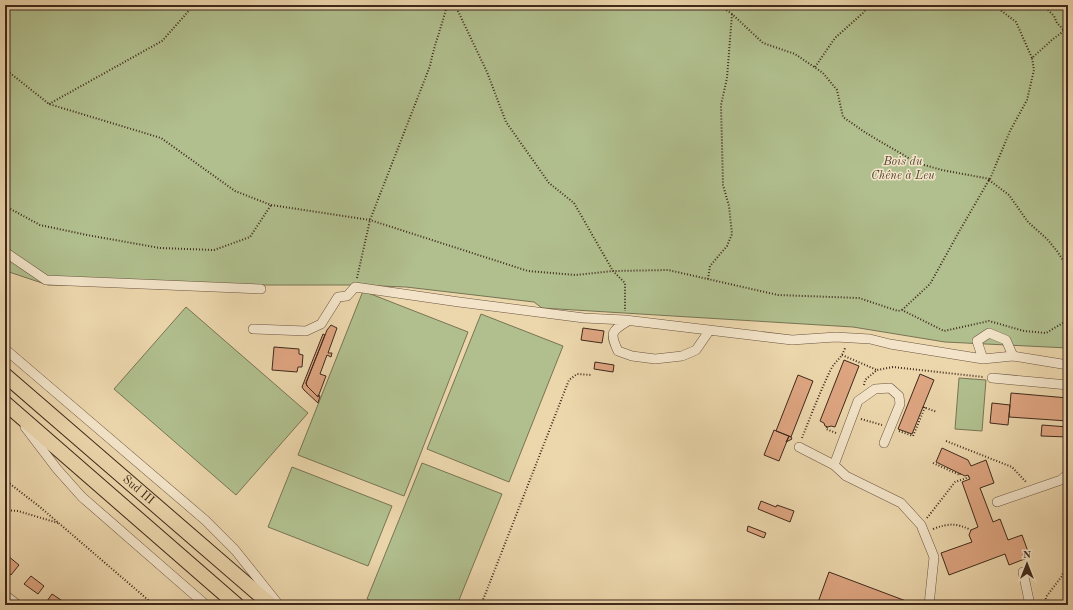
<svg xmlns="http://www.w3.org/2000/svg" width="1073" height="610" font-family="'Old Standard TT',serif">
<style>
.green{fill:#b1bf8e;stroke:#787454}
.building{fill:#dea581;stroke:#3f291b}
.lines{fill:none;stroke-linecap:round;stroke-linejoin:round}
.minor-casing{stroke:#6a543f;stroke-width:10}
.highway-casing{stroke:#3f291b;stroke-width:16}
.path{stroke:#3f291b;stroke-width:2;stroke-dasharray:1 2;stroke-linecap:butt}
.minor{stroke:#f3e4c9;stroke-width:9}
.highway{stroke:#ecd6ac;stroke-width:14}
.labels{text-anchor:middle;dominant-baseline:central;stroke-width:3;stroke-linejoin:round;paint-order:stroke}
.park-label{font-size:12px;font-style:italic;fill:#564732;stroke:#f3e4c9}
.street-label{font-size:12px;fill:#3f291b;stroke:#f3e4c9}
</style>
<rect width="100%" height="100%" fill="#ecd6ac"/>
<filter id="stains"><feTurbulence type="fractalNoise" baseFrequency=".005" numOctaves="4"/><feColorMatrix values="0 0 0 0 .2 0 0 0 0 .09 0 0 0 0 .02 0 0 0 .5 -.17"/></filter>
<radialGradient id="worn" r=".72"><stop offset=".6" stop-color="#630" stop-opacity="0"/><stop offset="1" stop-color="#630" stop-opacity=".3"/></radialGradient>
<path class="green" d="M5,5H1068V348L945,342L853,327L542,308L534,302L406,287L355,285H48L9,272L5,270Z
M363,291L468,332L404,496L298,455Z
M186,307L308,413L236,495L114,389Z
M481,314L563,346L509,482L427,449Z
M959,378L986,380L982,431L955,429Z
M422,463L502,494L457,605H382L367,599Z
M292,467L392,506L368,566L268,527Z"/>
<path class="building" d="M331,325L337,328L328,353H332L331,357L327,355L320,374L326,376L318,397L307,386L306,383L327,330Z
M583,328L604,331L602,343L581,340Z
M323,334L325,335L306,383L307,386L318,397V395L320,396L318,403L304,390L302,387Z
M274,347L299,349V354L303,355L302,367H298L297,372L272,370Z
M844,360L859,366L835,427L831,426L828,427L825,426L824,423L820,421Z
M595,362L614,365L613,372L594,369Z
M920,374L934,380L912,434L898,429Z
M798,375L813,381L791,437L776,431Z
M1011,393L1068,398V421L1009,417Z
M992,403L1010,405L1008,425L990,423Z
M1042,425L1068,427V437L1041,436Z
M774,430L789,436L779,461L764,455Z
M789,436L791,437L792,439L786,442Z
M942,448L968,460L971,466L986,460L994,483L980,488L993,522L1000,519L1008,540L1022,535L1030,557L1009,565L1005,554L949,575L941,553L972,542L969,535L971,530L978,527L962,482L970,479L968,475L965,476L936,462Z
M761,501L776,507L777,505L794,511L790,522L758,509Z
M748,526L766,533L764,538L747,531Z
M8,556L19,565L11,575L5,570V560Z
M829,572L906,601L905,605H817Z
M31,576L44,586L38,594L24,584Z
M52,594L64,602L62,605H47L45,604Z
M75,601L91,603V605H74Z"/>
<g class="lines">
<defs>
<path id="minor" d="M5,252L46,280L261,289
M628,321C612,331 609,332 618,351L632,356L655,359L682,356L696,350L709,331
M253,329L306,331L321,324L338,297L347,296L355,287L459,302L584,318L625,320L792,340L836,337L870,339L890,344L983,359L1013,356L1068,365
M5,349L205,520L235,550L279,605
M983,359L977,341L989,333L1006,340L1013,356
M992,378L1068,385
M25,427L57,469L82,497L206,605
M799,447L834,465L846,476L901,503L921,525L934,557L929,605
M834,465L858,401L875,389L890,388L899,396L900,404L884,443
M997,502L1061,480L1068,474
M1023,572L1030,605
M5,595L18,605"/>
<g id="highway">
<path id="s1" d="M5,375L271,605"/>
<path d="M5,403L237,605"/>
</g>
</defs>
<use href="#minor" class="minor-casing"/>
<use href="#highway" class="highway-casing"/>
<path class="path" d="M457,5V9L487,72L506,122L549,183L574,203L613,271L625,283V311
M719,5L732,14L763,43L795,54L823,73L837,90L843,117L866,133L917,163L942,170L990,179L989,180L1009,195L1028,222L1047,239L1057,251L1068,268
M994,5L1016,22L1032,58
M1064,30L1068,32
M815,67L835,38L863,13L869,5
M5,69L49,104L161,138L235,191L271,205L370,220L528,271L576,275L613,271L668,270L778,295L859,298L898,311L902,310L944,331L989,321L1024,331L1046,333L1068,320
M49,104L162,41L194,5
M990,179L1010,131L1027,100L1034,70L1032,58L1053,39L1060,34L1064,30L1057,23L1054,16L1043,5
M5,206L40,225L87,235L160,248L214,250L250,237L271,205
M357,278L370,220L430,66C434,45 442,26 447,5
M708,279L710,266L727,246L732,234L729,206L723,185L721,105L727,78L732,14
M902,310L930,284L960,230L989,180
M842,355L877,370
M864,385L865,380L877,370L893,367L983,377
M923,407L937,412
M861,419L882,425
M827,427L826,429L836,433
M899,431L913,436L925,407
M802,438C811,415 820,392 831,369C836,360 842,358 845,348
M946,441L1012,467L1026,482
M933,463L960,475V473
M5,480L40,507L154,605
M1065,508L1068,519
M5,510L18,511L58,523
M927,518L955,482L969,477
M933,529C949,523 956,523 971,530
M481,605L569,380L577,374L592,375
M1045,605L1046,597L1062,576L1068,559"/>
<use href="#minor" class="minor"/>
<use href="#highway" class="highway"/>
</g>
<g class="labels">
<g class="park-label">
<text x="903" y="162">Bois du<tspan x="903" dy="14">Chêne à Leu</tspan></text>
</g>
<g class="street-label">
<text stroke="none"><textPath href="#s1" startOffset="176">Sud III</textPath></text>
</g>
</g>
<rect width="1073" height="610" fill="none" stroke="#ecd6ac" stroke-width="20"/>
<rect x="6" y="6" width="1061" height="598" fill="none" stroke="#3f291b" stroke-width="2"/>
<rect x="10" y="10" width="1053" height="590" fill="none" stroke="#3f291b"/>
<g transform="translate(1027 564)" stroke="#f3e4c9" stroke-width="3" paint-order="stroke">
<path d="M0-3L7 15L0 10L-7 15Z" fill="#3f291b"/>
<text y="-6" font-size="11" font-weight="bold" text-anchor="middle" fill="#3f291b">N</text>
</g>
<rect width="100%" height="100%" filter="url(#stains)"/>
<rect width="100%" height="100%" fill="url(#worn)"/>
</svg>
